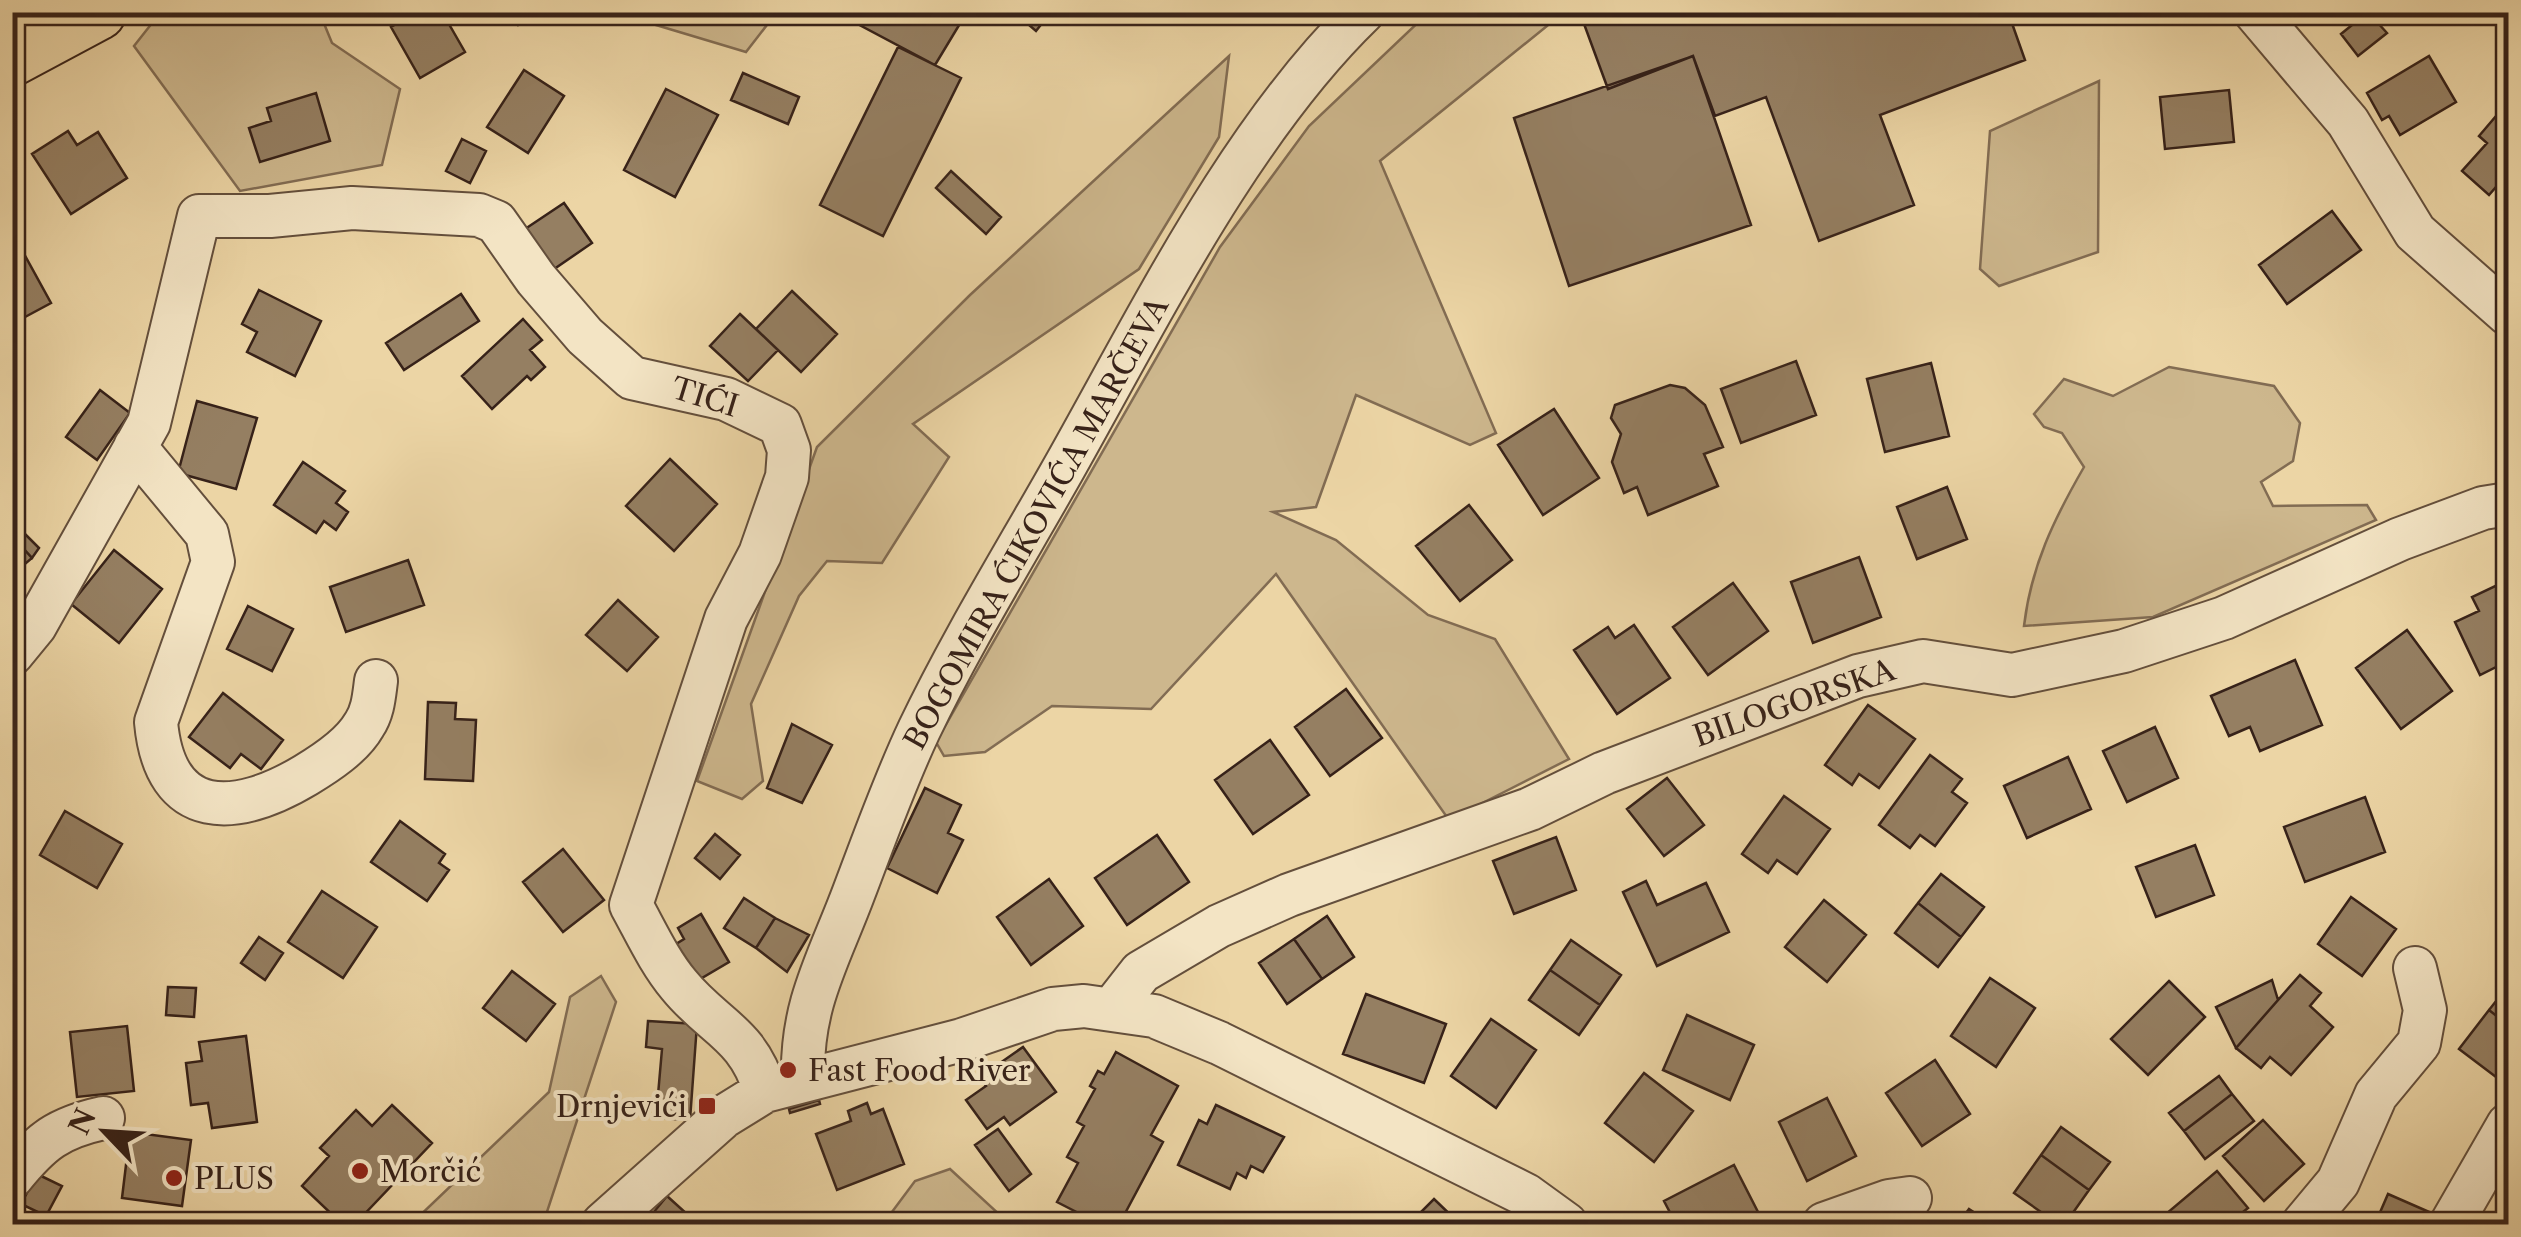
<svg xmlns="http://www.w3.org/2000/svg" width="2521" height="1237" font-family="'Libre Caslon Text',serif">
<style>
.green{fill:#cdb78d;stroke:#826c53;stroke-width:2.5}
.building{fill:#957f62;stroke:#372219;stroke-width:2.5}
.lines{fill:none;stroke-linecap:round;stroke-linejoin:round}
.minor-casing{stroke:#644f3c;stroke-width:46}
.major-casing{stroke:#372219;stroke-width:59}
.minor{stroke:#f3e4c4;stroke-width:42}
.major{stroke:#ecd5a5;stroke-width:55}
.poi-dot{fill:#8f2418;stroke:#f3e4c4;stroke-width:4}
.labels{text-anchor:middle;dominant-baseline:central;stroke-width:8;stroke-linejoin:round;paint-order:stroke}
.street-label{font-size:30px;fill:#372219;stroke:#f3e4c4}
.poi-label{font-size:30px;fill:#372219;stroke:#f3e4c4;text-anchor:start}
</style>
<rect width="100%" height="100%" fill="#ecd5a5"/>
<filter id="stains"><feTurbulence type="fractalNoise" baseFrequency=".002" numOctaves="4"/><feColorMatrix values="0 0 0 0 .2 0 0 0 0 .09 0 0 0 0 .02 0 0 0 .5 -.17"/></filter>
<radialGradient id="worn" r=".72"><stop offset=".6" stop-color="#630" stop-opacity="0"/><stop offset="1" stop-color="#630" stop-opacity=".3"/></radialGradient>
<path class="green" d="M777,12L746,52L616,13V12Z
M160,13H328L323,21L332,43L400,89L382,165L240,191L134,46Z
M1428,13H1563L1380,161L1496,433L1470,445L1356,395L1316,507L1273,512L1336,540L1428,615L1495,639L1569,759L1449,820L1276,574L1151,709L1052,706L985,752L944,756L936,742L1220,247L1309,126Z
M1229,56L1219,137L1139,269L913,424L949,457L882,563L827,561L799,596L751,704L763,781L742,799L697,781L817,447L970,295Z
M2099,81L2098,252L1999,286L1980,269L1990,131Z
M2169,367L2274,386L2300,423L2293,461L2261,482L2273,506L2367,505L2376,520L2153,617L2024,626C2031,566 2054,519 2084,467L2062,433L2044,427L2034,414L2064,379L2113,396Z
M601,976L616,1002L543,1224H411L549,1092L570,997Z
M950,1169L1000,1215L1001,1224H883L915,1181Z"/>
<path class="building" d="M399,12H442L465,52L420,78L391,27L403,20Z
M507,12H532L518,25Z
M857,12H967L935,65L852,21Z
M1014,12H1051L1036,31Z
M2008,12L2025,60L1880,115L1914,205L1819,241L1766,97L1715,116L1693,56L1608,89L1580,13Z
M2368,12L2387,33L2358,56L2341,34Z
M898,47L961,78L883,236L820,205Z
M1693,56L1751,225L1569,286L1514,118Z
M2429,56L2456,102L2400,135L2389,116L2382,120L2367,93Z
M524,70L564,96L528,153L487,127Z
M743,73L799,97L788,124L731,100Z
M666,89L718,115L675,197L624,170Z
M2229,90L2234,142L2165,149L2160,97Z
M316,93L330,141L260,162L249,128L271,121L267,108Z
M2508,102V173L2489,195L2462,171L2487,143L2479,136Z
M68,131L77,145L98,132L127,178L71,214L32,154Z
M462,139L486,151L470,183L446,171Z
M951,171L1001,217L986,234L936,188Z
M564,203L592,243L544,276L516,235Z
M2332,211L2361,250L2287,304L2259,265Z
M23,252L51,303L12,324V258Z
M259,290L321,321L295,376L247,352L257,332L242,324Z
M792,291L837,334L801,372L756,329Z
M461,294L479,321L404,370L386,343Z
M740,314L778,350L748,381L710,346Z
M523,319L542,340L530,350L545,367L531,380L527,376L492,409L462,376Z
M1796,361L1816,415L1741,443L1721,389Z
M1931,363L1949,436L1885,452L1867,379Z
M1670,385L1685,388L1705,405L1723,447L1704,454L1718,486L1648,515L1637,487L1624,493L1612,462L1621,434L1611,418L1615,405Z
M100,390L130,413L97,460L66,437Z
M197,401L257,418L236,489L178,473Z
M1554,409L1599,478L1543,515L1498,445Z
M670,459L717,504L674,551L626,506Z
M303,462L345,491L336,503L348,512L336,530L324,521L316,533L274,505Z
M1947,487L1967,539L1917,559L1897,507Z
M1469,505L1512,560L1460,601L1416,546Z
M12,521L39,548L32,558L12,536Z
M12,536L32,558L12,575Z
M114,550L162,589L119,643L71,604Z
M1859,557L1881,617L1813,643L1791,582Z
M408,560L424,605L346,632L330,587Z
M2508,580V661L2480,675L2455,622L2479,611L2472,597Z
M1733,583L1768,631L1708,675L1673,627Z
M618,600L658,637L627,671L586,635Z
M248,606L293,629L272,671L227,649Z
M1634,625L1670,678L1617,714L1574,650L1608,627L1615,638Z
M2407,630L2452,691L2401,729L2356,668Z
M2295,660L2322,725L2260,751L2250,727L2229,736L2211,696Z
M1346,689L1382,738L1330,776L1295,727Z
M223,693L283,740L261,769L241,754L230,768L189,737Z
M428,702L456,703L455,719L476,720L473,781L425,779Z
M1868,705L1915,739L1879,788L1859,774L1852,785L1825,765Z
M792,724L832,745L802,803L767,788Z
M2155,727L2178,778L2127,802L2103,751Z
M1270,740L1309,795L1253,834L1215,780Z
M1930,755L1962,779L1952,792L1967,803L1935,846L1920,835L1910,848L1879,825Z
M2068,757L2091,809L2027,838L2004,786Z
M1667,778L1704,825L1664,856L1627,809Z
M925,788L961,805L948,833L963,840L937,893L887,868Z
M1784,796L1830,829L1797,874L1777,860L1768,873L1742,854Z
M2365,797L2385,852L2305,882L2284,827Z
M65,811L122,844L97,888L40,855Z
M400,821L445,854L439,863L449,870L427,901L371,862Z
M715,834L740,855L720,879L695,858Z
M1157,835L1189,882L1127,925L1095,878Z
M1556,837L1576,890L1514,914L1493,861Z
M2195,845L2214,895L2156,917L2136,867Z
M563,849L604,900L563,932L523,882Z
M1941,874L1984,907L1961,937L1918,903Z
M1049,879L1083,926L1031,965L997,917Z
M1646,881L1657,905L1706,883L1729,932L1657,966L1623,892Z
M322,891L377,927L343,978L288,942Z
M2351,897L2396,929L2362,976L2318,944Z
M744,898L775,918L756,948L724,928Z
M1824,900L1866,935L1827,982L1785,947Z
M1918,903L1961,937L1938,967L1895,933Z
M701,914L729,962L690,985L668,949L684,939L678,928Z
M1327,916L1354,957L1322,979L1294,939Z
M775,918L809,935L787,972L756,948Z
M259,937L283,953L265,980L241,963Z
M1294,939L1322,979L1287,1004L1259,963Z
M1571,940L1621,975L1600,1005L1550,970Z
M12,949L24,991L12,994Z
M1550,970L1600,1005L1579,1035L1529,1000Z
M512,971L555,1004L526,1041L483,1008Z
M2300,975L2321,993L2310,1006L2333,1027L2291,1075L2270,1057L2261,1068L2236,1048Z
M1990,978L2035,1008L1996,1067L1951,1036Z
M2272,980L2278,1000L2236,1048L2216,1007Z
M2169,981L2205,1017L2148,1075L2111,1039Z
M2508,986V1025L2489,1010Z
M168,987L196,988L194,1017L166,1015Z
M1366,994L1446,1024L1424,1083L1343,1054Z
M2489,1010L2508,1025V1069L2500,1080L2459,1049Z
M1687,1015L1754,1045L1730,1100L1663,1070Z
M1491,1019L1536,1050L1496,1108L1451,1076Z
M648,1021L697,1024L690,1120L656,1118L662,1049L646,1047Z
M127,1026L134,1091L77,1097L70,1032Z
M246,1036L257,1122L212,1128L208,1103L191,1105L186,1063L202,1061L199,1042Z
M1023,1047L1056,1092L1010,1125L1004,1117L987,1129L966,1100L986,1086L980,1077Z
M1116,1052L1178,1086L1151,1135L1163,1142L1122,1219L1112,1213L1106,1224H1100L1057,1202L1078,1163L1067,1157L1084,1126L1077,1122L1095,1089L1090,1086L1098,1071L1104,1074Z
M1935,1060L1970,1114L1922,1146L1886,1093Z
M1644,1073L1693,1111L1654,1162L1605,1123Z
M2219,1076L2232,1094L2184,1131L2169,1113Z
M2232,1094L2254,1121L2205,1159L2184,1131Z
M1827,1098L1856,1156L1807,1181L1779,1122Z
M819,1100L820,1104L790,1113L789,1109Z
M867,1103L871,1114L883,1109L904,1164L837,1190L816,1134L851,1121L848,1111Z
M392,1105L432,1143L355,1224H342L302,1186L329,1156L320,1148L356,1110L372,1126Z
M1216,1105L1284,1137L1263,1172L1251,1166L1246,1178L1237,1173L1230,1189L1178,1165L1199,1120L1207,1124Z
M2263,1120L2304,1164L2264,1201L2223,1156Z
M2061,1127L2110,1162L2089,1190L2041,1155Z
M998,1129L1031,1174L1009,1191L975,1145Z
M130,1132L191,1140L182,1206L122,1198Z
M2041,1155L2089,1190L2065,1224H2058L2014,1193Z
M1734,1165L1759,1214L1738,1224H1676L1664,1201Z
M2217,1171L2248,1208L2228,1224H2165L2160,1219Z
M37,1174L62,1186L46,1216L21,1204Z
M2388,1194L2436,1215L2432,1224H2375Z
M667,1196L698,1224H644Z
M1434,1199L1460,1224H1409Z
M2508,1199V1224H2503L2497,1221Z
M1969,1209L1992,1224H1958Z"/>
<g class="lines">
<defs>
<path id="minor" d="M2255,12L2348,122L2415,232L2508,314
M135,447L207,534L213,562L156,722C165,822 236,817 306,775C326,763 352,746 364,725C373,712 374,696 376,681
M12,654L35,626L149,423L199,216H270L352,208L479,215L496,222L536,279L585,336L632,378L726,399L780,425L789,450L787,477L760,554L726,619L631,905C646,932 659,961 679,985C713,1027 748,1033 765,1091
M1112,1009L1141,972L1219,926L1289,895L1530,809L1604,773L1858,676L1923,661L2012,675L2124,651L2224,618L2400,539L2483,508L2508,504
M803,1078C801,1004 829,959 854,892C875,837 894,783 919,730C962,640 1016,553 1065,466C1149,317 1240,131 1363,12
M12,1177C41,1141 58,1128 103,1118
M603,1224L723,1117L765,1091L962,1040L1053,1009L1084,1006L1154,1016L1219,1043L1526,1195L1566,1224
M1824,1224L1889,1201L1910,1198
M2303,1224L2338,1182L2376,1095L2419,1043L2425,1010L2415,968
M2451,1224L2508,1125"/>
<path id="major" d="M12,58L98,12"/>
</defs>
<use href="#minor" class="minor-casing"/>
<use href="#major" class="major-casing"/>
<use href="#minor" class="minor"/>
<use href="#major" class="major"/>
</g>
<g class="poi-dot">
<circle cx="788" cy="1070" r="10"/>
<rect x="697" y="1096" width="20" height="20" rx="5"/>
<circle cx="360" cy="1171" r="10"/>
<circle cx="174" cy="1178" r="10"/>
</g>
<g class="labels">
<g class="street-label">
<text transform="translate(705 397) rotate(17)">TIĆI</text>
<text transform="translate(1036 523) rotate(-61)">BOGOMIRA ĆIKOVIĆA MARČEVA</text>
<text transform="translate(1794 703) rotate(-19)">BILOGORSKA</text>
</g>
<g class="poi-label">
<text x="808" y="1070">Fast Food River</text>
<text x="687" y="1106" text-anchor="end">Drnjevići</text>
<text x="380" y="1171">Morčić</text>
<text x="194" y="1178">PLUS</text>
</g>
</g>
<rect width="2521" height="1237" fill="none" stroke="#ecd5a5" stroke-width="50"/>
<rect x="15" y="15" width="2491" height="1207" fill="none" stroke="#372219" stroke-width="5"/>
<rect x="25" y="25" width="2471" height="1187" fill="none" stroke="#372219" stroke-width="2.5"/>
<g transform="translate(105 1132) rotate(295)" stroke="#f3e4c4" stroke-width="8" paint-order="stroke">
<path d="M0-8L18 38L0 25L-18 38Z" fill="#372219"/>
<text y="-15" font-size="28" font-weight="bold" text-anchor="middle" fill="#372219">N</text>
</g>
<rect width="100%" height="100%" filter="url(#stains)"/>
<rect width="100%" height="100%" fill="url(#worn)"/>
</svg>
